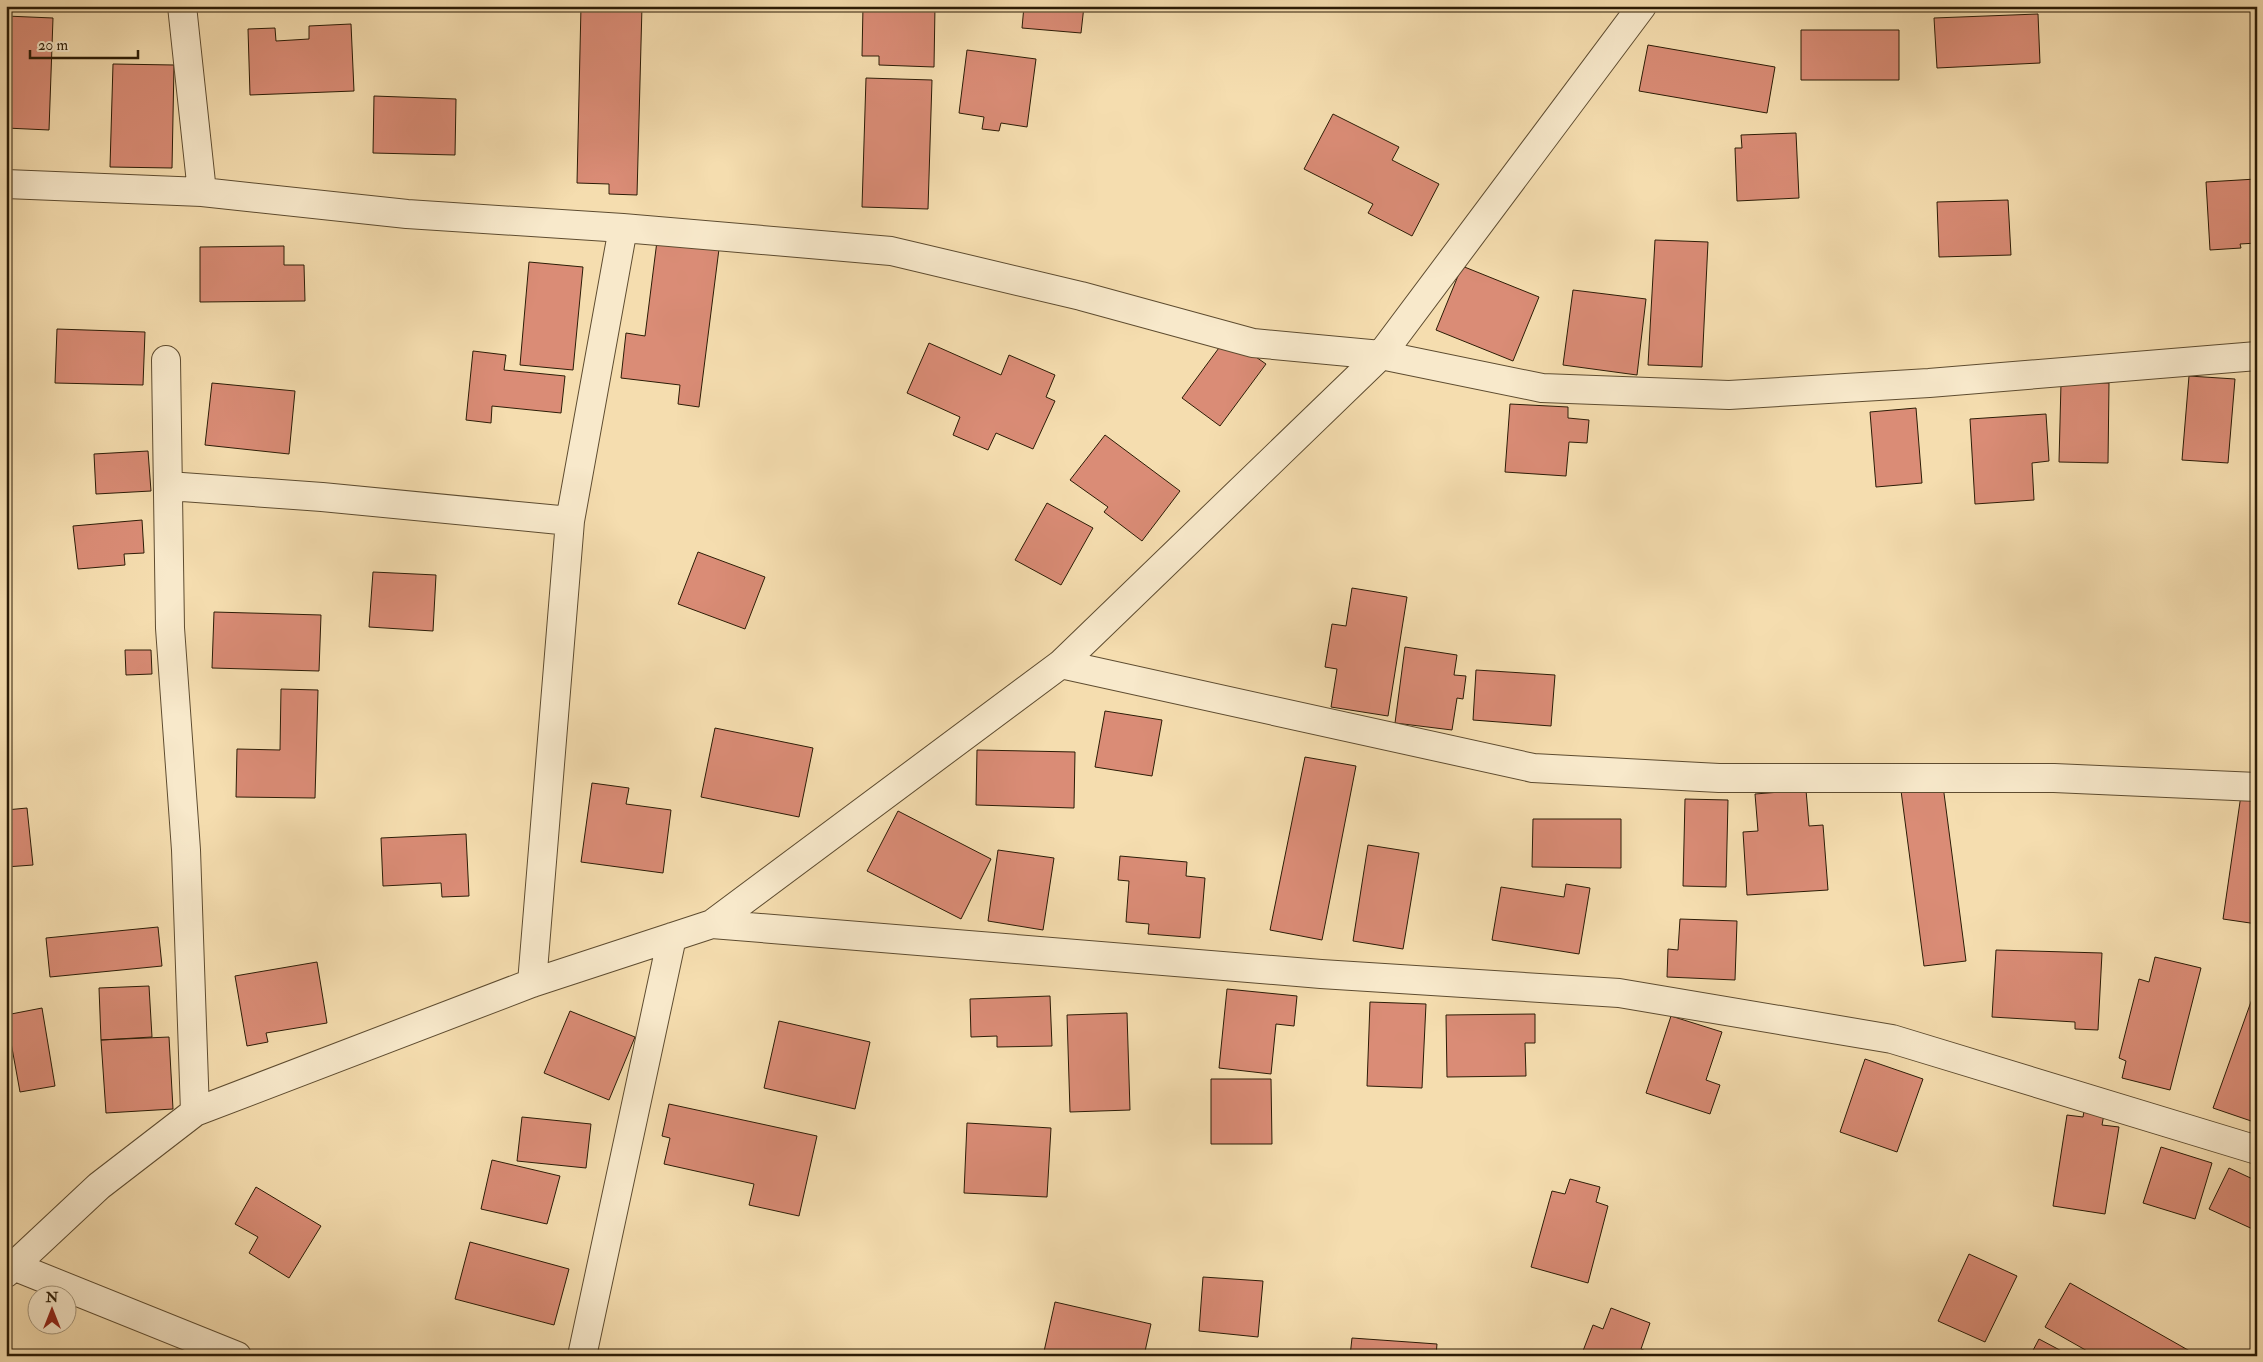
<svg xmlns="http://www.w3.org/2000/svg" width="2263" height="1362" font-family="'IM FELL Double Pica',serif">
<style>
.building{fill:#da8c76;stroke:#2c1c06}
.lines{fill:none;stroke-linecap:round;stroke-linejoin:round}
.minor-casing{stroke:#5e4c30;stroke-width:30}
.minor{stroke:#f8e9cb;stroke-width:28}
</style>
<rect width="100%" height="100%" fill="#f5ddaf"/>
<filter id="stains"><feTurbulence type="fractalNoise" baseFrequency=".004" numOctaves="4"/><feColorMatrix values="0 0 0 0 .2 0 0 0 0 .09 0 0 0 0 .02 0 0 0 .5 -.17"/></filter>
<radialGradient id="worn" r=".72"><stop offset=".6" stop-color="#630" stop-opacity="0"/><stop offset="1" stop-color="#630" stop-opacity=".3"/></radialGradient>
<path class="building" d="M581,6H642L637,195L609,194V184L577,183Z
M863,6H935L934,67L879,65V56H862Z
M1024,6H1084L1081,33L1022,28Z
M2038,14L2040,63L1937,68L1934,18Z
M6,16L53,18L49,130L6,128Z
M351,24L354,91L250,95L248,29L275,28L276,41L309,39V26Z
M1801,30H1899V80H1801Z
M1648,45L1775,67L1767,113L1639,91Z
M967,50L1036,59L1027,127L1001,123L999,131L982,129L984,117L959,113Z
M113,64L174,65L172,168L110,167Z
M866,78L932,80L928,209L862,207Z
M374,96L456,99L455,155L373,153Z
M1333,114L1399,147L1392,160L1439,184L1412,236L1368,213L1373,204L1304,169Z
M1796,133L1799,198L1737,201L1735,148H1742L1741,135Z
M2256,179L2257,243L2240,244L2241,248L2210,250L2206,182Z
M2008,200L2011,255L1939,257L1937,202Z
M1655,240L1708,242L1702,367L1648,365Z
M657,241L719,249L699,407L678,404L680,385L621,378L626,333L645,336Z
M284,246V265H304L305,301L200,302V247Z
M529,262L583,267L573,370L520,365Z
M1462,266L1539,297L1513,361L1436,330Z
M1573,290L1646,299L1637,375L1563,365Z
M57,329L145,332L143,385L55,383Z
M1227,337L1266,364L1220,426L1182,398Z
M929,343L1001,375L1009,355L1055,375L1046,397L1055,401L1033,449L996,433L988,450L953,435L960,417L907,393Z
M473,351L506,355L504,370L565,376L561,413L492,406L491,423L466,420Z
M2189,376L2235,379L2228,463L2182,460Z
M212,383L295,391L289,454L205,445Z
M2061,383H2109L2108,463L2059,462Z
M1510,404L1568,407V418L1589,420L1587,443L1569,442L1566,476L1505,472Z
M1916,408L1922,483L1876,487L1870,412Z
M2046,414L2049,461L2032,463L2034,500L1975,504L1970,419Z
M1105,435L1180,491L1142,541L1104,512L1108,507L1070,480Z
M148,451L151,491L96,494L94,454Z
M1047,503L1093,528L1061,585L1015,560Z
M142,520L144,553L124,554L125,565L78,569L73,526Z
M698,552L765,577L745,629L678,604Z
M373,572L436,575L433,631L369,627Z
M1352,588L1407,597L1388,716L1331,707L1337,669L1325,667L1332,624L1346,626Z
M214,612L321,615L319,671L212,668Z
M1405,647L1457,655L1454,675L1466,676L1463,699L1457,698L1452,730L1395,723Z
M125,650H151L152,674L126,675Z
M1476,670L1555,675L1551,726L1473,720Z
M281,689L318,690L315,798L236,797L237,749L280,750Z
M1105,711L1162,720L1152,776L1095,767Z
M715,728L813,748L799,817L701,797Z
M977,750L1075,752L1074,808L976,805Z
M1305,757L1356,766L1322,940L1270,930Z
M1942,778L1966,961L1924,966L1900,783Z
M592,783L629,788L626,804L671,810L663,873L581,862Z
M1806,790L1809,826L1823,825L1828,890L1747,895L1743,832L1758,831L1755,794Z
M2241,795L2257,797V924L2223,919Z
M1685,799L1728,800L1726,887L1683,886Z
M27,808L33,865L6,867V810Z
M898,811L991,859L961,919L867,871Z
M1533,819H1621V868L1532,867Z
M466,834L469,896L442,897L441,883L383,886L381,838Z
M1368,845L1419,853L1403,949L1353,941Z
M998,850L1054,858L1043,930L988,921Z
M1120,856L1187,862L1186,876L1205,878L1200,938L1148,934L1149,924L1126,922L1129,881L1118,880Z
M1566,884L1590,888L1579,954L1492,940L1501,887L1564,897Z
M1680,919L1737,921L1735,980L1667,977L1668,949L1678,950Z
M158,927L162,966L50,977L46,938Z
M1996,950L2102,953L2098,1030L2075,1029V1022L1992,1017Z
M2155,957L2201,968L2170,1090L2122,1078L2126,1061L2119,1058L2139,979L2149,982Z
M317,962L327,1023L266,1033L268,1042L247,1046L235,976Z
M2257,985V1123L2213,1108Z
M149,986L152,1037L101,1040L99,988Z
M1227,989L1297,996L1294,1026L1276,1024L1271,1074L1219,1068Z
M1050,996L1052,1046L997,1047V1036L971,1037L970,999Z
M1370,1002L1426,1004L1422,1088L1367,1086Z
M42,1008L55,1086L20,1092L6,1015Z
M570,1011L635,1037L609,1100L544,1073Z
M1127,1013L1130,1110L1070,1112L1067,1015Z
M1535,1014V1043H1525L1526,1076L1447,1077L1446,1015Z
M1671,1016L1722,1032L1706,1080L1720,1085L1710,1114L1646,1093Z
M779,1021L870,1042L855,1109L764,1088Z
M169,1037L173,1109L106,1113L101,1040Z
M1865,1059L1923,1079L1897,1152L1840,1132Z
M1211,1079H1271L1272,1144H1211Z
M669,1104L817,1136L799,1216L749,1205L754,1184L664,1164L670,1138L662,1136Z
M2084,1111L2104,1114L2102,1125L2119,1127L2105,1214L2053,1206L2067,1115L2083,1117Z
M522,1117L591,1124L586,1168L517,1161Z
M967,1123L1051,1128L1047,1197L964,1193Z
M2161,1147L2212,1163L2195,1219L2143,1203Z
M492,1160L560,1176L547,1224L481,1209Z
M2229,1168L2257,1181V1231L2209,1209Z
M1570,1179L1600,1187L1596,1202L1608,1206L1588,1283L1531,1267L1552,1191L1565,1194Z
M256,1187L321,1226L289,1278L249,1253L258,1237L235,1224Z
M470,1242L569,1269L554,1325L455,1299Z
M1969,1254L2017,1276L1985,1342L1938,1321Z
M1203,1277L1263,1281L1258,1337L1199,1331Z
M2070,1283L2195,1354L2194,1356H2096L2045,1327Z
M1055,1302L1151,1324L1144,1356H1043Z
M1611,1308L1650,1323L1641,1349L1653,1354V1356H1581L1593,1325L1603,1329Z
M1352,1338L1437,1344L1436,1356H1350Z
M2039,1339L2071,1356H2030Z"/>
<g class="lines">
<defs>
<path id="minor" d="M6,184L202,192L182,6
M202,192L407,214L623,228L891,251L1081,296L1253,343L1381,355L1542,388L1729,395L1929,383L2257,356
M166,360L170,628L186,850L195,1112
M168,486L322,497L570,521
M1061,664L1533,768L1719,778H2054L2257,787
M712,924L1321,974L1619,993L1892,1039L2257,1150
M532,983L570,521L623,228
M6,1263L237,1356
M6,1273L99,1186L195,1112L532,983L712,924L1061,664L1381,355L1642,6
M582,1356L672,937"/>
</defs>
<use href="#minor" class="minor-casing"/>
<use href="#minor" class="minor"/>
</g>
<rect width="2263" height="1362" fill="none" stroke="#f5ddaf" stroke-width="25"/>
<rect x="8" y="8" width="2248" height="1347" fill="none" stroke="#2c1c06" stroke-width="2.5"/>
<rect x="12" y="12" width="2238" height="1337" fill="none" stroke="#2c1c06"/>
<g transform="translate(52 1310)"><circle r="24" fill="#f8e9cb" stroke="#a6977c"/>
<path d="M0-4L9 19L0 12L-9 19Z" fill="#8f2418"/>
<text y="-8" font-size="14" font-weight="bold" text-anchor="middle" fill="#2c1c06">N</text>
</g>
<path d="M30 50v8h108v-8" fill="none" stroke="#2c1c06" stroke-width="2.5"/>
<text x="38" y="50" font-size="15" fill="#2c1c06" stroke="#f8e9cb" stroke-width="4" paint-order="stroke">20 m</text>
<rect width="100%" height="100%" filter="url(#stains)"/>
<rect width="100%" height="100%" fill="url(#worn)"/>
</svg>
